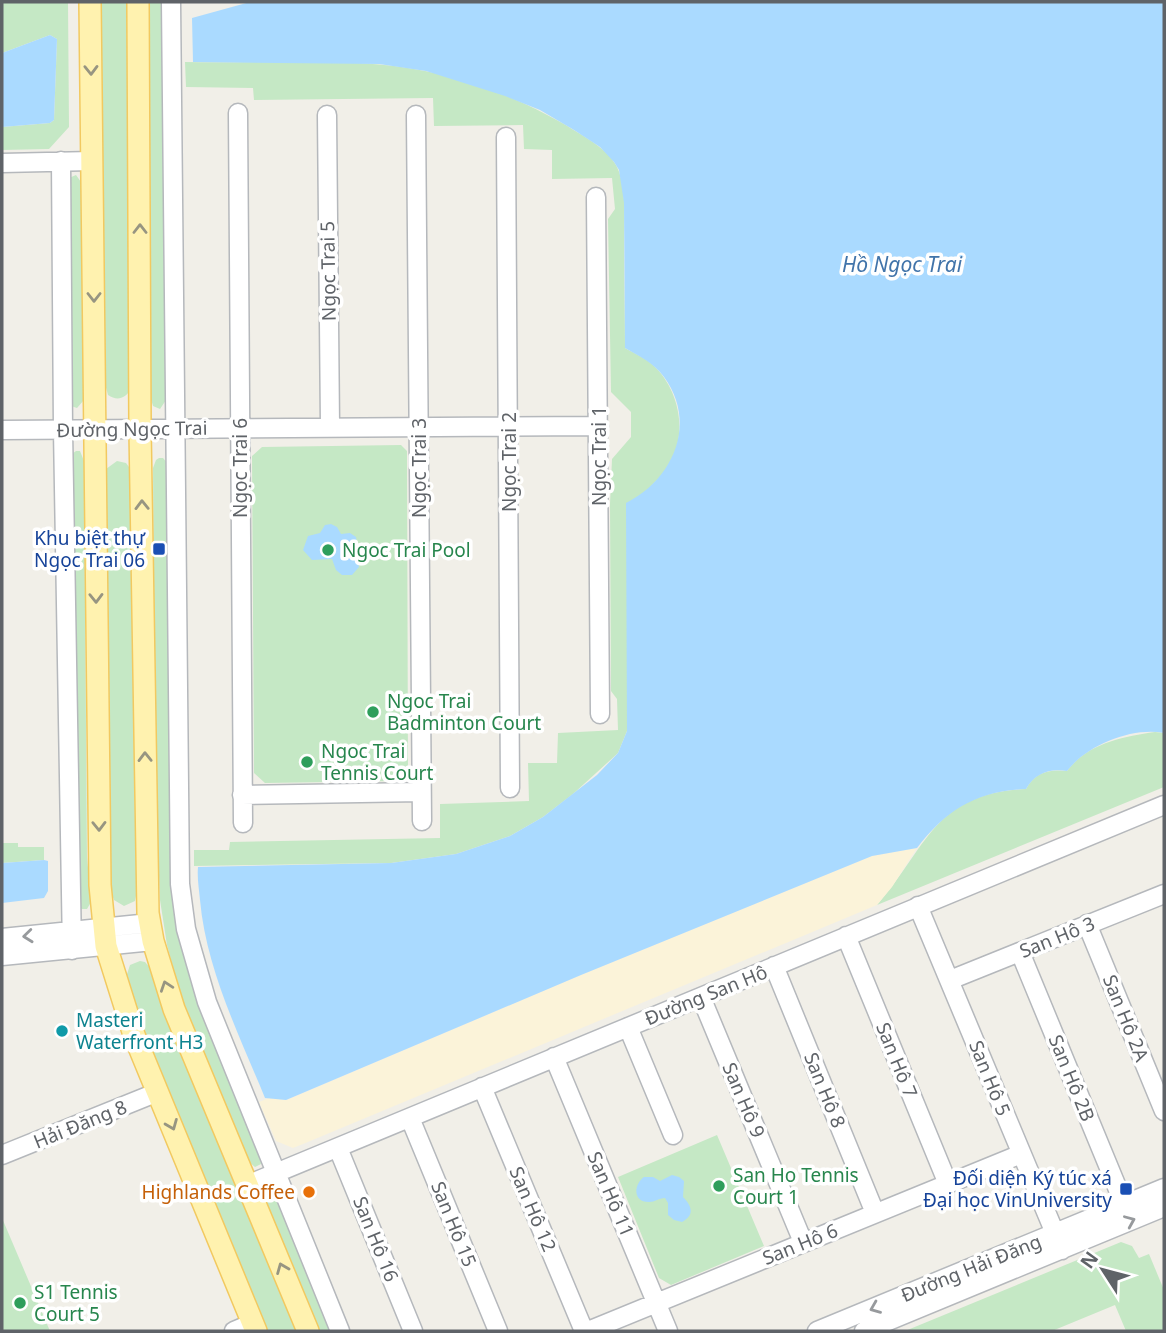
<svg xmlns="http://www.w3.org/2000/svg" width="1166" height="1333" font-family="'Noto Sans',sans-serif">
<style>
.green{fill:#c5e8c5}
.sand{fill:#fbf3d9}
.water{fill:#aadaff}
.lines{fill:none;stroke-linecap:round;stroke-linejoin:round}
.minor-casing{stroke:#b5b8bc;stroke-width:21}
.major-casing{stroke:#f2c960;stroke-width:24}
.minor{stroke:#fff;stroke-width:18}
.major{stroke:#fff2af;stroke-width:21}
.oneway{stroke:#979581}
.oneway2{stroke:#979a9d}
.transit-dot{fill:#1a4fb4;stroke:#fff;stroke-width:2.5}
.leisure-dot{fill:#2e9e5b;stroke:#fff;stroke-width:2.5}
.culture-dot{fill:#0f9aa8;stroke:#fff;stroke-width:2.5}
.food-dot{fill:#e8710a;stroke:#fff;stroke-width:2.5}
.labels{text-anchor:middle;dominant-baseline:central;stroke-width:7;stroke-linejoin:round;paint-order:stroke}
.street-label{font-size:19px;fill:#5f6368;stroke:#fff}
.transit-label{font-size:19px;fill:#164399;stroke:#fff;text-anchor:end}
.leisure-label{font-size:19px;fill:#27864d;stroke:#fff;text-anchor:start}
.culture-label{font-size:19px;fill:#0d838f;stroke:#fff;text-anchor:start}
.food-label{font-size:19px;fill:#c56008;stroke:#fff;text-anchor:end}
.water-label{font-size:21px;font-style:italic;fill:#4174aa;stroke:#fff}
</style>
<rect width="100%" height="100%" fill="#f1efe8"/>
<path class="green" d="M2,2H68L69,127L49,149L2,150V127L50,123L54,120L57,39L50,35L2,53Z
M101,2H128L131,389C125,399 117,401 108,395L105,384Z
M148,2H162L166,400L160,409L153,406L151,399Z
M185,62C265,64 347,56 425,71C473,80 522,100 564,124C581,135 608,148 617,167C627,188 624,218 624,241C624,276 625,312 625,348C634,353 645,358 653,365C678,388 688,430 671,461C664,474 654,484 643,494L628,638L627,731L618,753L573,794L543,817L510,836L456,854L391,863L194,866V850H229L230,842L440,838V804L529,801L528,763H557L558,733L618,730L617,699L611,691L610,504L612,459L631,437V412L611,392L608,219L615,209L612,178L552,179V150L524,149L523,125L434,126L433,98L254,100L253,88L186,87Z
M76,175L81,182L84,400L77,408L71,406L69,178Z
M401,445L407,451L408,773L398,781L265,783L254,773L252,456L262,447Z
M76,451H80L84,461L87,857L91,902L87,909H82L79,907L72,454Z
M159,458H163L169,465L172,876C176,907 180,939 188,970C206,1034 236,1095 260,1155L261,1164L255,1167L249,1162L182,1000L167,945L160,900L155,779L153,468L156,460Z
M117,461L126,463L132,471L135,823L138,886L135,901L124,906L114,900L110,888L106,469Z
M1155,732L1164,733V787L877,905C928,846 934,793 1026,789C1035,772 1049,769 1067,771C1088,743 1122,737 1155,732Z
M2,843H18V847H44V860L2,863Z
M140,961L145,962L152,970L170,1027L296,1331H267L145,1036L126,977L130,965Z
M717,1135L764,1246L671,1285L659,1278L618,1177Z
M271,1192L275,1193L333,1331H318L265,1201V1197Z
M2,1218L50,1331H2Z
M1121,1242L1132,1246L1139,1258L1149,1254L1164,1290V1331H1126L1115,1305L1052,1331H905Z"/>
<path class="sand" d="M917,848L892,887L877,905L303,1144L293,1148L276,1141L259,1102L269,1098L287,1100L581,975L872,856Z"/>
<path class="water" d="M250,2H1164V733C1132,727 1087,745 1067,771C1050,768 1035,773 1026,789C977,791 947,809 917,848L872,856L581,975L286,1100L265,1098C239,1035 206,968 200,900C199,889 197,878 198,867L391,863L456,854L510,836L543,817L597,775L618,753L627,731L626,503C673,480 698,423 664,377C654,363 639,356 625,348L624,203L619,170L614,162L600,147L574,130L540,110L505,96L426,71L379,64L193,62L192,18Z
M50,35L57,39L54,120L50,123L2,127V53Z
M331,524L337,527L341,534L350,533L356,537L357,543L352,552L357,558L359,567L352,575H342L336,570L332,559L312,560L303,550L308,536L320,533L325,525Z
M44,860L48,861V891L44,898L2,903V863Z
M672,1175L679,1177L684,1181L683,1197C692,1206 695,1215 682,1222L674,1220L668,1215V1203L665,1198C659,1198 655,1202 649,1202C632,1202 634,1184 644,1177H653L660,1181Z"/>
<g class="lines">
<defs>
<path id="minor" d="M171,2L180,884L186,929L207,1002L340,1331
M238,113L243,823
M327,115L330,426
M416,115L422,821
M506,137L510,788
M61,161L63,430L72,950
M2,163L92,161
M596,197L600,714
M2,430L599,426
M242,795L421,792
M918,906L1062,1250
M1087,924L1164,1111
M846,936L948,1184
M2,938L150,923
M1020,952L1124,1204
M2,956L153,941
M774,966L875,1213
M950,980L1164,894
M701,997L803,1242
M628,1027L673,1135
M554,1057L668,1331
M482,1087L584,1331
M410,1118L498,1331
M338,1148L413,1331
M2,1155L158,1092
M247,1185L1164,805
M234,1331L253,1323
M588,1331L1021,1154
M817,1331L1164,1188
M864,1331L1164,1207"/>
<path id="major" d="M90,2L100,885L106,946L134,1035L256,1331
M138,2L140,429L148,913L153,941L174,1009L308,1331"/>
</defs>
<use href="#minor" class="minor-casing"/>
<use href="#major" class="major-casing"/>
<use href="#minor" class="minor"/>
<use href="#major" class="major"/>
</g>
<defs><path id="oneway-chevron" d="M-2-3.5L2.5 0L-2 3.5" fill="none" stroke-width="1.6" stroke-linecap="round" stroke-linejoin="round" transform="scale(1.75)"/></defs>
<g class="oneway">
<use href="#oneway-chevron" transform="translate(91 70) rotate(89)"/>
<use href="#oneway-chevron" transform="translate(140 229) rotate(-90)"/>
<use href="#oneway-chevron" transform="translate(94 297) rotate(90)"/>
<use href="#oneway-chevron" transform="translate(142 505) rotate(-91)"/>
<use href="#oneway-chevron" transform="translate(96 598) rotate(89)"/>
<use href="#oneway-chevron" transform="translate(145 757) rotate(-91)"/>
<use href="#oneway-chevron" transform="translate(99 826) rotate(89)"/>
<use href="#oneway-chevron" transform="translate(166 986) rotate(-109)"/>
<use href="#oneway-chevron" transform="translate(172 1125) rotate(68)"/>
<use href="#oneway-chevron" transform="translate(282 1268) rotate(-112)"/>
</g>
<g class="oneway2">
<use href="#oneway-chevron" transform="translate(28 936) rotate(174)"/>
<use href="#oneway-chevron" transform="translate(1130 1221) rotate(-23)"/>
<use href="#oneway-chevron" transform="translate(875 1308) rotate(158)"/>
</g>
<g class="transit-dot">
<rect x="152" y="542" width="14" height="14" rx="3.5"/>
<rect x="1119" y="1182" width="14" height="14" rx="3.5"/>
</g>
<g class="leisure-dot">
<circle cx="328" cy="550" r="7"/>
<circle cx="373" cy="712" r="7"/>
<circle cx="307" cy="762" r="7"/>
<circle cx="719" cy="1186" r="7"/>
<circle cx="20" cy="1303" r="7"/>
</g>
<circle class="culture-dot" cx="62" cy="1031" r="7"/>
<circle class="food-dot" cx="309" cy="1192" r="7"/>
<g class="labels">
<g class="street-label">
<text transform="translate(328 271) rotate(-91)">Ngọc Trai 5</text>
<text transform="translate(132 429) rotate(-1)">Đường Ngọc Trai</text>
<text transform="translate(599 456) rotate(-90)">Ngọc Trai 1</text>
<text transform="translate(509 462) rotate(-90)">Ngọc Trai 2</text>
<text transform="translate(240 468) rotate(-90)">Ngọc Trai 6</text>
<text transform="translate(419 468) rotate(-90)">Ngọc Trai 3</text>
<text transform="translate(1057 937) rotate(-22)">San Hô 3</text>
<text transform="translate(706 995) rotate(-22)">Đường San Hô</text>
<text transform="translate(1126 1018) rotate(68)">San Hô 2A</text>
<text transform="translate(897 1060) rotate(68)">San Hô 7</text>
<text transform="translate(990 1078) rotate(68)">San Hô 5</text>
<text transform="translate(1072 1078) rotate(68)">San Hô 2B</text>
<text transform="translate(825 1090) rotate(68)">San Hô 8</text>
<text transform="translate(744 1100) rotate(67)">San Hô 9</text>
<text transform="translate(80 1124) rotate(-22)">Hải Đăng 8</text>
<text transform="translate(611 1194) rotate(67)">San Hô 11</text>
<text transform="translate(533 1209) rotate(67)">San Hô 12</text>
<text transform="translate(454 1224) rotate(68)">San Hô 15</text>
<text transform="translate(376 1239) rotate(68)">San Hô 16</text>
<text transform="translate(800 1244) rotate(-22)">San Hô 6</text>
<text transform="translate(971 1268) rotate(-22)">Đường Hải Đăng</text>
</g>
<g class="transit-label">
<text x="145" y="538">Khu biệt thự<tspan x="145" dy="22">Ngọc Trai 06</tspan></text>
<text x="1112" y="1178">Đối diện Ký túc xá<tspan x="1112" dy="22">Đại học VinUniversity</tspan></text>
</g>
<g class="leisure-label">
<text x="342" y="550">Ngoc Trai Pool</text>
<text x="387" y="701">Ngoc Trai<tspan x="387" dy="22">Badminton Court</tspan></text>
<text x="321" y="751">Ngoc Trai<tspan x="321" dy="22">Tennis Court</tspan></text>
<text x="733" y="1175">San Ho Tennis<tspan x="733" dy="22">Court 1</tspan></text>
<text x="34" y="1292">S1 Tennis<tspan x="34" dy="22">Court 5</tspan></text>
</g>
<g class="culture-label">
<text x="76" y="1020">Masteri<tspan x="76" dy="22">Waterfront H3</tspan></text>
</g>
<g class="food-label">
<text x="295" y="1192">Highlands Coffee</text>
</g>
<g class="water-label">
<text x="902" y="264">Hồ Ngọc Trai</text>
</g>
</g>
<rect width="1166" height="1333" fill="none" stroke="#5f6368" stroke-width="7"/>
<g transform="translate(1103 1270) rotate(306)" stroke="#ffffff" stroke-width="5" paint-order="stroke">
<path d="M0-5L12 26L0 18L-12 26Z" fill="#5f6368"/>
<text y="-10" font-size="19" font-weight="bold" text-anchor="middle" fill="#5f6368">N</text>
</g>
</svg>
